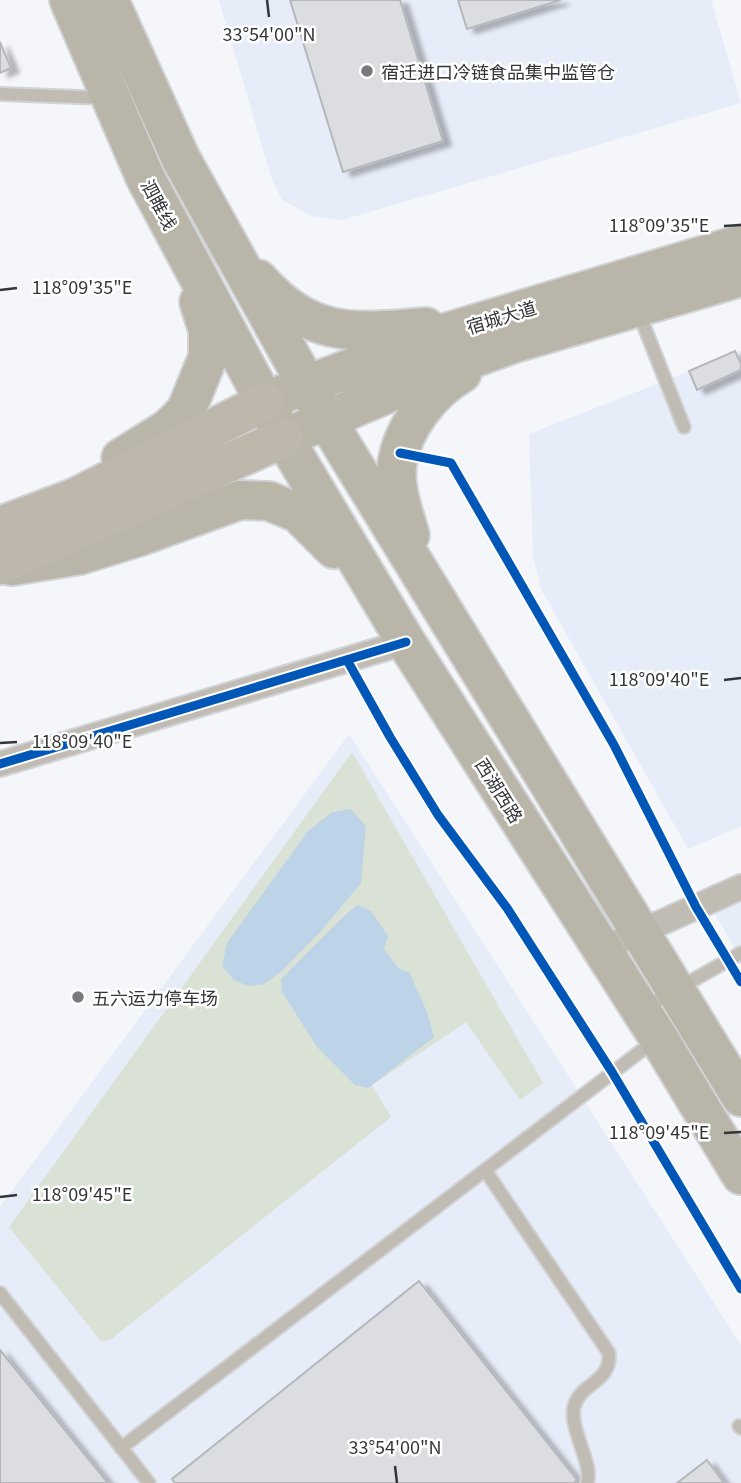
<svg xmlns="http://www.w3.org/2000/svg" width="741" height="1483" font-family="Georgia,'Noto Sans SC',serif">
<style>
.built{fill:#e6ecf8}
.green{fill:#dae1d5}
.water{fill:#bdd3e8}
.building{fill:#dbdde1;stroke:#b5b7bb;stroke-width:2;filter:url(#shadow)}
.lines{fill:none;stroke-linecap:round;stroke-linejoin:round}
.lane-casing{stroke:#d2d3d6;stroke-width:16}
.street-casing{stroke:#d2d3d6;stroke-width:28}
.primary-casing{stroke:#d2d3d6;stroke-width:42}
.highway-casing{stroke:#d2d3d6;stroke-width:42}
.lane{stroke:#c1bcb3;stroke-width:12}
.street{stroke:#c1bcb3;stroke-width:24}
.primary{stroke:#b9b5a9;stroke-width:38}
.highway{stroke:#bdb7ac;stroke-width:38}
.cycleway-casing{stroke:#fff;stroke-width:13}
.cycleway{stroke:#0057b8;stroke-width:9}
.ticks{fill:none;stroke:#333539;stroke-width:2.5}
.poi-dot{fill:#77797d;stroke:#fff;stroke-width:2.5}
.labels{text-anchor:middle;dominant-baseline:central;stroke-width:5;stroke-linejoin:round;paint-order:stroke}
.poi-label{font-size:18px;fill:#333539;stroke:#fff;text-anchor:start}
.street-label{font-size:18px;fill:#333539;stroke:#fff}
.ticks-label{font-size:18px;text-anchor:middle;fill:#333539;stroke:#fff;stroke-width:5;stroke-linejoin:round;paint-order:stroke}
</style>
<defs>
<filter id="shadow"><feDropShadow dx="8" dy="4.5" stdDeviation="2" flood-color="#0004"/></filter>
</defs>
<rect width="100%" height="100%" fill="#f4f6fa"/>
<path class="built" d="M219,0H711L741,103L342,220L312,216L282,200L272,180Z
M741,351V826L688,849L541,589L533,555L529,434Z
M349,734L741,1345V1483H0V1207Z
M741,901V960L714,912Z"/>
<path class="green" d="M352,752L543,1083L520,1100L466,1022L372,1085L391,1117L110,1340L101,1341L9,1227Z"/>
<path class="water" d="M351,809L366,826L361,883L322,930L282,971L264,984L248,986L234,980L222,966L227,943L308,831L332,812Z
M358,905L371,911L388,936L384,949L399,969L409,972L427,1012L434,1037L368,1088L355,1085L317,1047L282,992L281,979L346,914Z"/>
<path class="building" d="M290,0H400L443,141L343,172Z
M458,0H561L467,29Z
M0,42L11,68L0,73Z
M735,351L741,364V370L697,390L689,371Z
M419,1281L577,1480L574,1483H175L172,1479Z
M0,1350L108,1483H0Z
M707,1460L724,1483H677Z"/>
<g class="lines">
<defs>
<path id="lane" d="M0,94L105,98
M638,311L684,427
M644,1008L741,953
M485,1170L609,1353C611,1384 580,1382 574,1407C569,1429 594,1465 587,1483
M0,1293L149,1483
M739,1426L741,1428
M121,1448L654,1041"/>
<path id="street" d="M0,764L406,642
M602,949L741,887"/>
<path id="primary" d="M69,0L145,177L284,438L406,642L658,1037L741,1175
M109,0L181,159L327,421L741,1097
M258,279C311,339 353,333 426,327
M283,394L441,334L741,244
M305,429L449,367L515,343L741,277
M121,458L169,428L186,411L208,357V330L199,302
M410,535C404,514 394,488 397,465C402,428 431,391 462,373
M12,566L80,555L141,536L240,500L269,501L298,513L334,549"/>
<path id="highway" d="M0,526L74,498L265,402
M0,565L284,438"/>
</defs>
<use href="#lane" class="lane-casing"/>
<use href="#street" class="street-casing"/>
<use href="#primary" class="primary-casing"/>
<use href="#highway" class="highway-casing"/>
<use href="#lane" class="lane"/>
<use href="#street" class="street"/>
<use href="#primary" class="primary"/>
<use href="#highway" class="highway"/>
<defs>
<path id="cycleway" d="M400,453L451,463L614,745L696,907L741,982
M347,660L390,737L438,815L507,908L612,1072L741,1289
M0,764L406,642"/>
</defs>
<use href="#cycleway" class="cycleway-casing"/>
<use href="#cycleway" class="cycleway"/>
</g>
<path class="ticks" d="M267,0L269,17M724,226L741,225M0,290L17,288M724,680L741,678M0,743L17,742M724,1133L741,1132M0,1197L17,1195M395,1466L397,1483"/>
<g class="poi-dot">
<circle cx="367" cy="71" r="7"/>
<circle cx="78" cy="997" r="7"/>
</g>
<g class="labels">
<g class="poi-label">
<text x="381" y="71">宿迁进口冷链食品集中监管仓</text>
<text x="92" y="997">五六运力停车场</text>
</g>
<g class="street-label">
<text transform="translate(160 204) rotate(62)">泗睢线</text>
<text transform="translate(501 316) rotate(-17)">宿城大道</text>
<text transform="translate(500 790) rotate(58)">西湖西路</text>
</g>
</g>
<g class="ticks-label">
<text x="269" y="41">33°54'00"N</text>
<text x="659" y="232">118°09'35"E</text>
<text x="82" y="294">118°09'35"E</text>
<text x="659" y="686">118°09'40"E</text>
<text x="82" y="748">118°09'40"E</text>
<text x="659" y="1139">118°09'45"E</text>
<text x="82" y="1201">118°09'45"E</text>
<text x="395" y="1454">33°54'00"N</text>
</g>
</svg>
